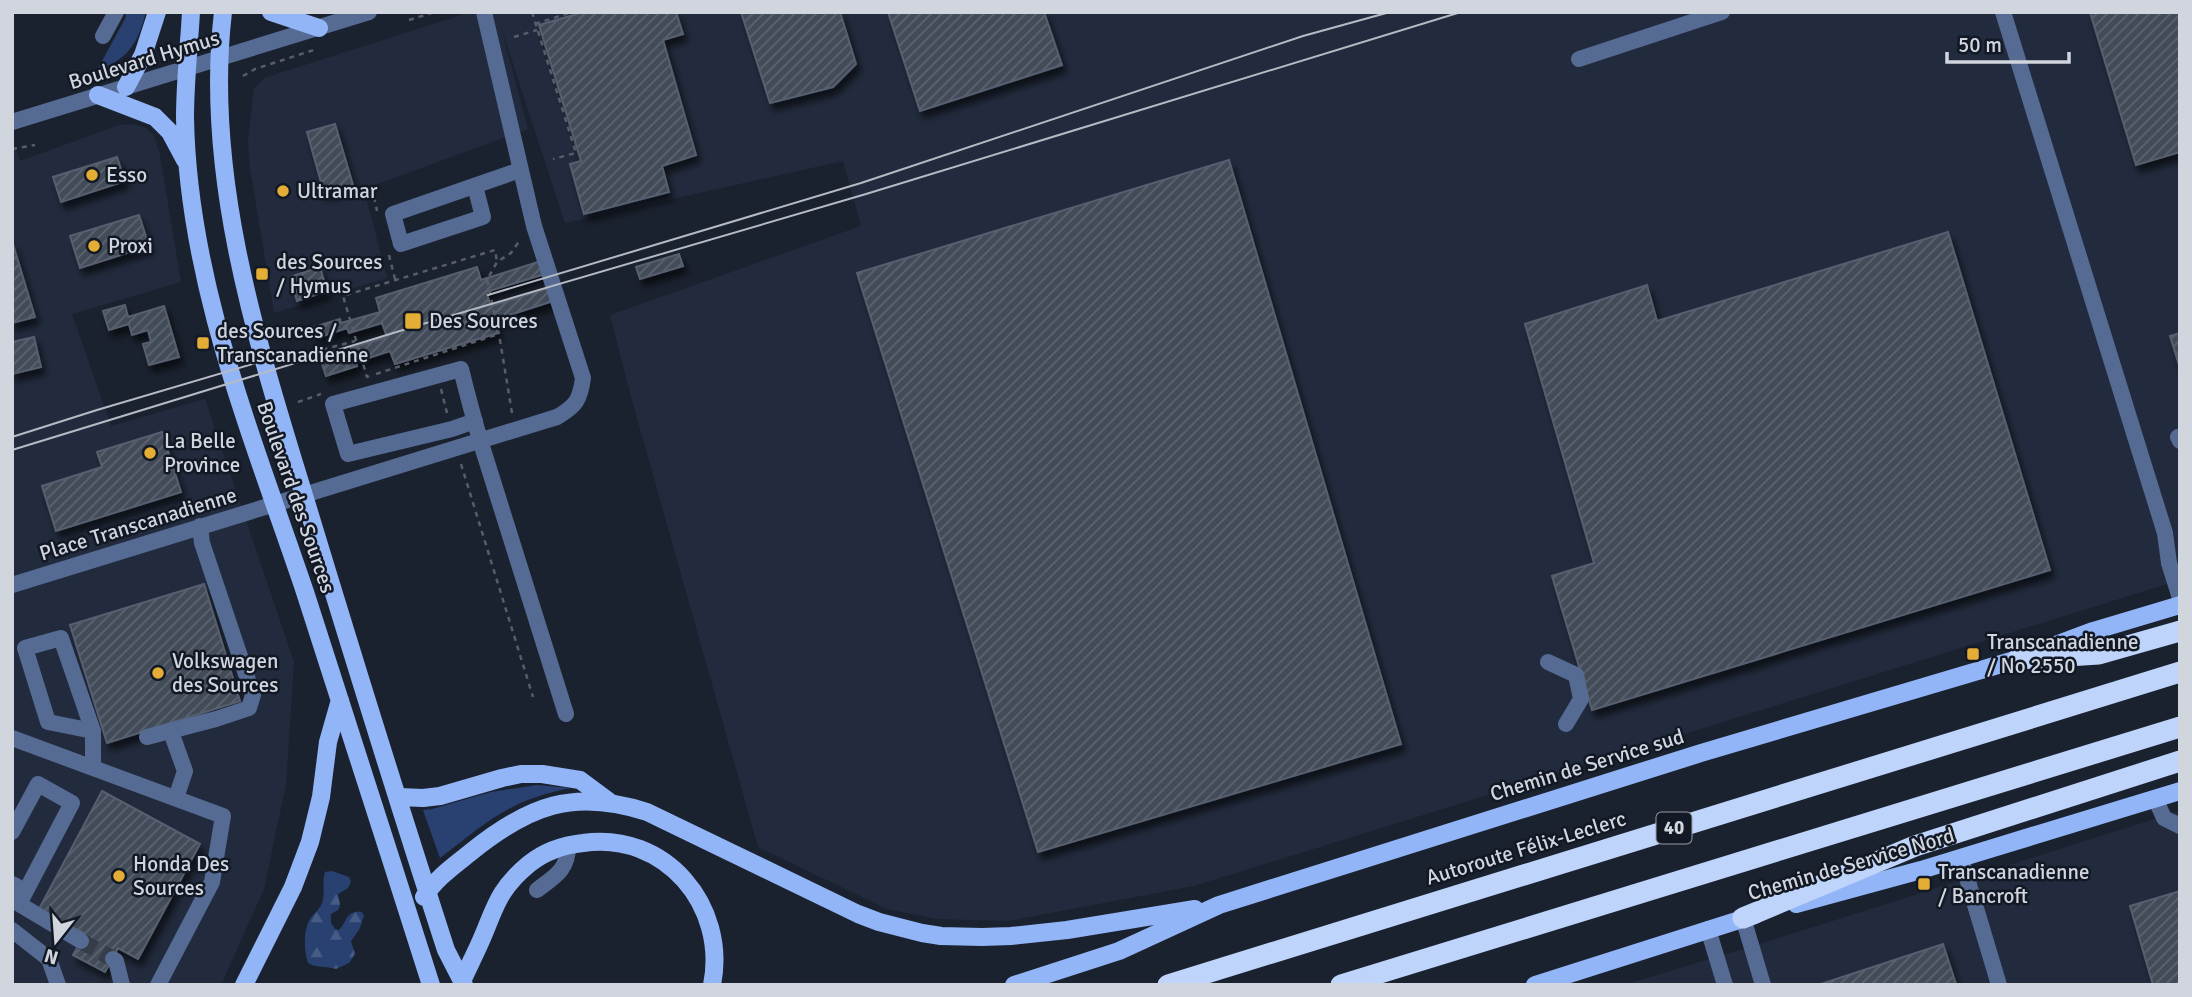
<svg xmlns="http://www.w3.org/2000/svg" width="2192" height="997" font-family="Signika,sans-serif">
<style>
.built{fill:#222b3d}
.grass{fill:#284171}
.forest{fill:url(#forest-firs)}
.building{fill:url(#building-hatch);stroke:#575f6f;stroke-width:2;filter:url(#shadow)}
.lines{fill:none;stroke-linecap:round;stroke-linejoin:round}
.minor-tunnel{stroke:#363d49;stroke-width:16;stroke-dasharray:16 8;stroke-linecap:butt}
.path{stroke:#575d69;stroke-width:2.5;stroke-dasharray:5 5;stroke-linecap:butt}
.minor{stroke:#566b93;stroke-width:16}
.major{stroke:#92b5f7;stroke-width:18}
.highway{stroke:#bed4fb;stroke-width:21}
.tram{stroke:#b5bbc4;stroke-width:2}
.poi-dot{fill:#e4ad35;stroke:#121925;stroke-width:2.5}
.labels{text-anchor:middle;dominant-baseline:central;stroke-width:5;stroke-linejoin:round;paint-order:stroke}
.shield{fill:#121925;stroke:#979da6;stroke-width:2}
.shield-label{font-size:19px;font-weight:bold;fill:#d0d5de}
.street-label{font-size:21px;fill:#d0d5de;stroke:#121925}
.poi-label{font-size:21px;fill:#d0d5de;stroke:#121925;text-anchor:start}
</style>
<defs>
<pattern id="forest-firs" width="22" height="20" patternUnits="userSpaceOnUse" patternTransform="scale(1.75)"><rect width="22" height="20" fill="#284171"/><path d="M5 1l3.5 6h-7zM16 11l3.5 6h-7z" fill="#465c85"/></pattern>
<pattern id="building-hatch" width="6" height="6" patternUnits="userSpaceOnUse" patternTransform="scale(1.75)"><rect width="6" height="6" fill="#434b59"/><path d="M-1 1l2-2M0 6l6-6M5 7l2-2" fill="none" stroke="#5d6470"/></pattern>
<filter id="shadow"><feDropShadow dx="4" dy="7" stdDeviation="3.5" flood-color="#0009"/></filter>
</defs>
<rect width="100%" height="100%" fill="#1b222f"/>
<path class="built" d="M471,12H2180V580L1194,886L1008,921L937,919L887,909L758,847L633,404L610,315L861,226L843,161L565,223L500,24L528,129L364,189L387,278L274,313L250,168L248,141L254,89L264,78Z
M132,124L146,128L154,136L160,155L181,282L72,314L111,426L205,399L294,662L286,784L264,889L221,985H12V139L20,161L119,125Z
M2180,811V985H1624L1766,942Z"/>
<path class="grass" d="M125,12H146C137,46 128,58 96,72L126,17Z
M537,785L571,788C509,800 488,821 440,858L423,810L432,809L491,792Z"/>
<path class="forest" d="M332,871L349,877L351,882L348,888L338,894L340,905L338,910L331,914V923L335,929L339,930C347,922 346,910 362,912L364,916L359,930L351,941L355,954L349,963L336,969C327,966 316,968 308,963C304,951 303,931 310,919C315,912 321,909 323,900C325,890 322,882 325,872Z"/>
<path class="building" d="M584,12H676L683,34L663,40L696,155L662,166L669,192L584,214L570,164L581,161L539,25Z
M741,12H840L856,64L833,87L770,103Z
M888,12H1044L1062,65L920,111Z
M2090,12H2180V152L2136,165Z
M335,124L353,185L324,193L307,132Z
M117,157L125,181L61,202L53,177Z
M1229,160L1401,744L1038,852L857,273Z
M139,215L149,246L80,268L70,236Z
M1948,232L2050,570L1592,710L1552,576L1594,563L1525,324L1647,285L1657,321Z
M12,241L35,317L12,323Z
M679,254L683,266L640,279L636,267Z
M541,261L545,274L486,292L491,306L549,288L553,301L494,320L498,333L395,364L390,351L356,362L357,366L326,376L321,361L352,351L351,348L387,337L382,323L349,333L347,328L317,338L314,327L340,319L341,323L380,312L376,298L477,267L481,280Z
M320,267L327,291L297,301L290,277Z
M125,305L128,317L164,306L179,357L149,365L143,344L151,342L148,330L132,335L129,324L109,330L103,311Z
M2180,333V368L2170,336Z
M34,337L41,367L12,374V342Z
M162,432L181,492L56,531L42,486L102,467L97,452Z
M204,584L240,701L107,743L70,625Z
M102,791L200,844L138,959L118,948L105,972L73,955L85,934L39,909Z
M2180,891V985H2153L2130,906Z
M1943,944L1956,984L1953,985H1818Z"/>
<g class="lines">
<path class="minor-tunnel" d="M81,941L113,959"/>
<path class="path" d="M532,12L576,153L553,159
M409,20L435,12
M535,24L572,12
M514,37L537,30
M243,76L255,69L317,49
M12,149L35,145
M374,197L377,211
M389,255L395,279
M284,360L355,341
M376,374L499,334
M369,376L367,377L343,296L495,250L497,262
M441,389L447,413
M298,402L321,394
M512,413L499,334L487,280L497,262L511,253L520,240
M461,464L533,697"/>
<path class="minor" d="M2003,12L2165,533L2169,563L2180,598
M103,36L116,12
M1579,59L1722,12
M12,122L369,12
M475,186L483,217L401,244L393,214L520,170
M475,421L452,429L348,454L333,404L461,369C467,393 473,416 480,440L566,714
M2178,437L2180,441
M12,585L557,417C576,406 580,400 583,378L534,226L484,12
M1548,662L1576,675L1581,699L1566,724
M171,732L185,771L176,798
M147,737L216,719L249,708L253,695L202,543L200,526
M12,738L223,816L212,882L158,985
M93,767V731L61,638L25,648L48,722L93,731
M2155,798L2164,818L2180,826
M12,832L38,784L72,803L19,904
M1961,858L1999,985
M12,884L16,886L19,904L81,941
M537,890C555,876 568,870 568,846
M1743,918L1763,985
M1708,929L1725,985
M12,930L49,959L58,985
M113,959L116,961L122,985"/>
<path class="major" d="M191,12C189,47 185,82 185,118C188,283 253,438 305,592C348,723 389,854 431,985
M223,12C203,182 261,354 310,515C354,660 399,805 446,950L464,985
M271,12L319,28
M126,87L143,55L157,12
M98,95L155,117L170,132L185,160
M399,797L423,798L440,796L502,778L521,774H542L580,780L611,803
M424,897C436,878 454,866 471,852C528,806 573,788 647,812L858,914L879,922L922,933L941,936L982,937L1011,936L1067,930L1195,909
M1796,904L1921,870L2180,791
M463,979C468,968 474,956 479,945C495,910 496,891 529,864C544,852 564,845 583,843C665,831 728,906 712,985
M244,985L293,887L310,842L321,797L328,742L340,700
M1014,985L1119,951L1219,905L1701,753L2018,659L2093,631L2180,605
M1535,985L1755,915"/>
<path class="highway" d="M2018,659L2099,654L2180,631
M1743,918L1915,846L2180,761
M1168,985L2180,672
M1341,985L2180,727"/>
<path class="tram" d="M488,295L861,183L1303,36L1390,12
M12,437L97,410L273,358
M12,450L416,326L866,194L1461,12"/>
</g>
<g class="poi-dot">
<circle cx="92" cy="175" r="7"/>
<circle cx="283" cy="191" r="7"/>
<circle cx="94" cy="246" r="7"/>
<rect x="255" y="267" width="14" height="14" rx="3.5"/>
<rect x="404" y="312" width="18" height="18" rx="3.5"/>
<rect x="196" y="336" width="14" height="14" rx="3.5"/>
<circle cx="150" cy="453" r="7"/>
<rect x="1966" y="647" width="14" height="14" rx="3.5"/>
<circle cx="158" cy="673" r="7"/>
<circle cx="119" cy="876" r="7"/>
<rect x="1917" y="877" width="14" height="14" rx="3.5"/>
</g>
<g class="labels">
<rect class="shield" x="1656.5" y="812.5" width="35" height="31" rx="5"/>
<g class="shield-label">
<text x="1674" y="828">40</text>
</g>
<g class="street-label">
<text transform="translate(144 60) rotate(-17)">Boulevard Hymus</text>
<text transform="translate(296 497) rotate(71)">Boulevard des Sources</text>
<text transform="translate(138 524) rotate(-17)">Place Transcanadienne</text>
<text transform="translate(1587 765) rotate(-17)">Chemin de Service sud</text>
<text transform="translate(1526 848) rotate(-17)">Autoroute Félix-Leclerc</text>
<text transform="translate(1851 864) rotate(-16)">Chemin de Service Nord</text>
</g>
<g class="poi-label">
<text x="106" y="175">Esso</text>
<text x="297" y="191">Ultramar</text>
<text x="108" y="246">Proxi</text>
<text x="276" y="262">des Sources<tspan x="276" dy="24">/ Hymus</tspan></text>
<text x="429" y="321">Des Sources</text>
<text x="217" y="331">des Sources /<tspan x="217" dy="24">Transcanadienne</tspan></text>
<text x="164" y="441">La Belle<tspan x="164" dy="24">Province</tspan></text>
<text x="1987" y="642">Transcanadienne<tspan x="1987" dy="24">/ No 2550</tspan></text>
<text x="172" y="661">Volkswagen<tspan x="172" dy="24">des Sources</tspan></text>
<text x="133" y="864">Honda Des<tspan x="133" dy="24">Sources</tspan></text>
<text x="1938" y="872">Transcanadienne<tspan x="1938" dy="24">/ Bancroft</tspan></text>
</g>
</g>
<rect width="2192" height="997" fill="none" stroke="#d0d5de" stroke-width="28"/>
<g transform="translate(56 941) rotate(197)" stroke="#121925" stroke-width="5" paint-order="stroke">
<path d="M0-5L12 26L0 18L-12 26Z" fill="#d0d5de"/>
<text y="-10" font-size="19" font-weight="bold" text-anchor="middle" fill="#d0d5de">N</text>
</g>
<path d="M1947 52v10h122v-10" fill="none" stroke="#d0d5de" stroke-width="3.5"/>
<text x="1958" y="52" font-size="21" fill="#d0d5de" stroke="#121925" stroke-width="5" paint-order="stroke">50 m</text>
</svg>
